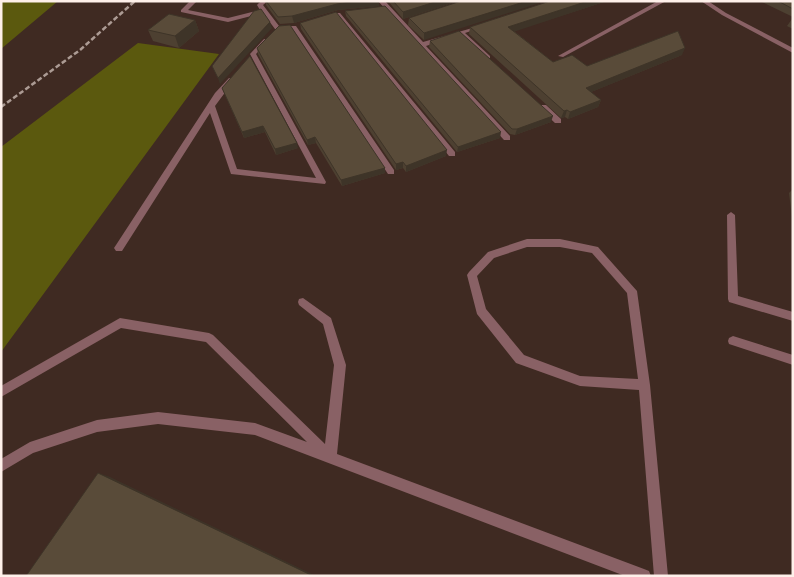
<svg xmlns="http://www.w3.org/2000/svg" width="794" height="577" font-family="'Fira Sans',sans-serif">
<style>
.green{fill:#5b590e}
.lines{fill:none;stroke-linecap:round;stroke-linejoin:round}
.service{fill:#896165;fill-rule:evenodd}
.rail{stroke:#ac9b94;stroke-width:2.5;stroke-dasharray:5 2.5;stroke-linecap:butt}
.wall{fill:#4d4031}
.shaded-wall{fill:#3e3428}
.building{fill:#594b39;stroke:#3e3428}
</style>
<rect width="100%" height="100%" fill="#3f2a22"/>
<path class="green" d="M1,1H58L1,49Z
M138,43L219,54L1,352V147Z"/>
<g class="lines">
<path class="service" d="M190,1H197L188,10L228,18L260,10L257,5C260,1 263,1 268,1L263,5L279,26H296L394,170V174H388L292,28L289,30L275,29L263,13L228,22L181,12V10Z
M378,1H385L423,42L483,25V27L465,33L490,56V58H486L459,35L426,46L510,136V140H504Z
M658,1H666L563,57L558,56Z
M701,1H708L726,13L793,48V53L722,15Z
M336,13H340L455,152V156H449L336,15Z
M264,39L269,40L256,54L326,182L325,184L231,174L210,113L122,251H116L114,248L116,245L215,93L229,78L235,79L215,106L237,169L316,178L250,54Z
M540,105H546L561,119V123H555L540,109Z
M731,212L735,215L738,296L793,312V321L729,302L728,299L727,215Z
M527,239H560L598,247L637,291L650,385L668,576H654L639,390L580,386L516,363L477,314L467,275L469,272L488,252ZM527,247H560L592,253L627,293L638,379L580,376L524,355L486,309L477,276L494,258Z
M303,298L331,318L346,365L337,454L644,569L649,571L651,576H625L255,435L158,424L97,432L33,453L1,472V459L30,442L97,420L158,412L255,423L307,442L206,342L121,328L1,397V386L120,318L209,333L213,335L325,444L334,365L323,324L299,305L298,302L299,299Z
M733,336L793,355V365L729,344L728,341L729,338Z"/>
<path class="rail" d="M1,107L80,50L135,1"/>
</g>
<path class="wall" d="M265,1H379V6L338,10L294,23L280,24L266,5Z
M388,1H458L403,19Z
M461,1L424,40L408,25L409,18Z
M550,1H607L514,31L553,62L587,66L682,55L591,92L601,100L598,107L568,119L565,117L561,118L469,34L470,27Z
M760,1H793V17Z
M345,11L500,138L457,152L346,16Z
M792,19H793V29L787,26Z
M195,20L199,31L179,48L153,41L148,30Z
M300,23L446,156L406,172L403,168L396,170L301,29Z
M430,41L551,122L515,135L510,134L429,47Z
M257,48L385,168V173L342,186L316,143L308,145L258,54Z
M222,88L298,148L276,155L265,132L244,138Z
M793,189V225L789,193Z"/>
<path class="shaded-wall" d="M358,1H379V6L338,10L294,23L292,16L337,4Z
M438,1H458L403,19V12Z
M527,1H546L424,40V33Z
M588,1H607L507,34L508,27Z
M195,20L199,31L179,48L175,36Z
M270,22L272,28L220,84L218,78Z
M685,48L682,55L584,95L586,88Z
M601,100L598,107L568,119L570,112Z
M567,110L565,117L561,118L564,111Z
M553,116L551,122L515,135L517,129Z
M263,126L265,132L244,138L242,132Z
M501,132L500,138L457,152L458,147Z
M315,137L316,143L308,145L307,140Z
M297,143L298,148L276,155L275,149Z
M447,150L446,156L406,172V166Z
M403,162V168L396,170V164Z
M385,168V173L342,186L341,180Z
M98,473L110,477L316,576H313Z"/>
<path class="building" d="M266,1H358L337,4L292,16L278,17Z
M393,1H438L403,12Z
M461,1H527L424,33L409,18Z
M550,1H588L508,27L553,62L572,55L587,66L678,31L685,48L586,88L601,100L570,112L567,110L564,111L470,27Z
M778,1H793V9Z
M385,6L501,132L458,147L345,11Z
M261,9L270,22L218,78L212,66L254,11Z
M336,12L447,150L406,166L403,162L396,164L300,23Z
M169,14L195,20L175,36L148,30Z
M290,25L385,168L341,180L315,137L307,140L257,48L279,26Z
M459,31L553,116L517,129H512L430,41Z
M250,56L297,143L275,149L263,126L242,132L222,88Z
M98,473L313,576H26Z"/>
<rect width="794" height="577" fill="none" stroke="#fef0ea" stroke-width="5"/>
</svg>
